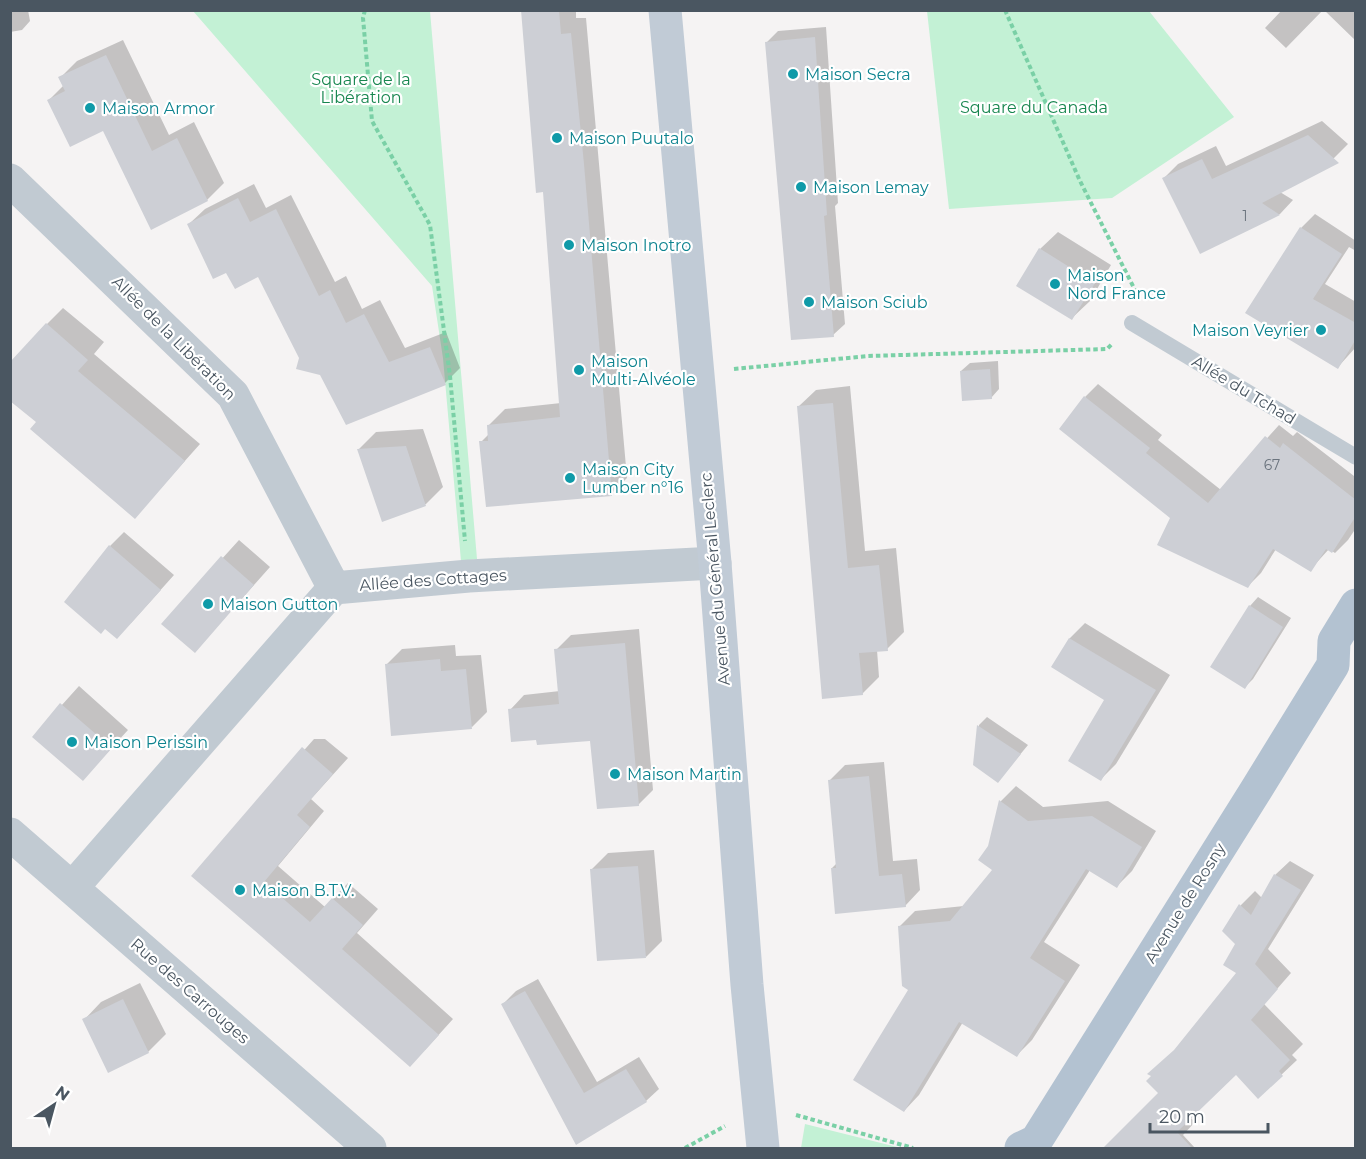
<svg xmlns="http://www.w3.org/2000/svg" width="1366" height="1159" font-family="Montserrat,sans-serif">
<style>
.green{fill:#c3f1d5}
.shadow{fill:#0003}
.building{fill:#cdcfd5}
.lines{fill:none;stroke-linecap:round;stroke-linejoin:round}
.path{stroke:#7ad0a6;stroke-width:4;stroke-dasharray:4.5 3;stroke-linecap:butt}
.lane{stroke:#c1cad2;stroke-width:16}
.street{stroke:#c1cad2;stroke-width:33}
.secondary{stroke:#c1cbd6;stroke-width:33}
.primary{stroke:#b3c2d1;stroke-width:33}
.culture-dot{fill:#0f9aa8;stroke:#fff;stroke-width:2}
.labels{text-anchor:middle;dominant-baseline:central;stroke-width:4.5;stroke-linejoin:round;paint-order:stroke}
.number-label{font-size:14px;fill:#6b747e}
.culture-label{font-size:16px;fill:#0d838f;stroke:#fff;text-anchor:start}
.park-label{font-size:16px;fill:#17864f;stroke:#fff}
.street-label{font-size:16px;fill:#4a5661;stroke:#fff}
</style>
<rect width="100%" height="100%" fill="#f5f3f3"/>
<path class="green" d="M193,11H430L477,559L461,561L443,358L432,286Z
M927,11H1149L1234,117L1112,198L949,209Z
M805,1124L901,1148H801Z"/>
<path class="shadow" d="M10,10H28L30,21L22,30L10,32Z
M523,10H576V18H586L627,478L611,494L481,442L489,434V425L505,409L561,403L544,191Z
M1282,10H1323L1286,48L1265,28Z
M1324,10H1356V41Z
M826,27L838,203L835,206L845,324L833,335L767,42L778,31Z
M123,40L169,135L194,122L224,183L207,200L103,129L48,101L64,85L60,78L77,61Z
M1322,121L1348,144L1334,158L1280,192L1293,200L1280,214L1200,252L1164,178L1178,164L1216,146L1226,166Z
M254,184L266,208L291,195L335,282L346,276L362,309L380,300L405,348L446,332L460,368L445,383L321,374L301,358L259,275L227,271L189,224L205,209Z
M1315,214L1356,241V251L1349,247L1325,284L1356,302V347L1338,367L1247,312L1301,228Z
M1058,232L1111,265L1090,301L1072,318L1040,249Z
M63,308L104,342L94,354L200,444L135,517L38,422L47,324Z
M998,361L999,389L991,398L961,371L970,363Z
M1098,384L1162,435L1158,440L1221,490L1279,425L1293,436L1297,432L1354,476L1356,474V528L1348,540L1335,553L1329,549L1310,570L1276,549L1261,573L1248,586L1172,517L1085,397Z
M850,386L865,551L896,548L904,632L887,649L877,650L879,677L862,694L798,407L816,390Z
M423,429L443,487L426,504L383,520L359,449L376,432Z
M124,532L174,575L131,623L110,546Z
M239,540L270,567L195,651L163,624Z
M1258,597L1291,618L1253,679L1245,687L1212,667L1250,606Z
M1085,623L1170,675L1116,764L1101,779L1107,699L1053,666L1070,638Z
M639,629L653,790L638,805L592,739H537L510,710L524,695L560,691L556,650L571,635Z
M455,645L456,656L481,655L487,712L472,727L387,664L402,649Z
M79,686L128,730L83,779L34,736Z
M987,717L1028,745L998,781L975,764L979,725Z
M314,739H325L348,758L311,799L324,811L278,866L325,907L348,883L378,909L357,933L453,1019L425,1050L193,876Z
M884,762L893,861L917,859L920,890L905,906L832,868L837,863L830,780L845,765Z
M1016,786L1043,807L1108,801L1156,831L1132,871L1117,886L1090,870L1044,942L1080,965L1032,1040L1017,1055L963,1022L919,1095L904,1111L910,990L899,927L915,911L964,906L994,870L990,847L1001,801Z
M654,850L662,941L646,957L591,870L608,853Z
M1290,861L1314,875L1268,949L1291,973L1264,1004L1303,1044L1292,1055L1297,1060L1258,1097L1236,1072L1190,1117L1195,1122L1183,1135L1195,1148H1170L1160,1093L1180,1045L1238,973L1237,944L1224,931L1241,905L1255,891L1262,898L1275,875Z
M538,979L597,1082L639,1057L659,1089L646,1101L577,1143L503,1004L516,991Z
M140,983L166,1034L148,1052L84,1020L101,1002Z"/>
<path class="building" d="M521,10H559L561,34L571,33L584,164L612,496L486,507L479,441H488L487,425L560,417L543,192L536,193Z
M815,37L827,215L824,216L834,337L791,340L765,42Z
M106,55L152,151L177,138L208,201L151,230L103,131L70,147L47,100L65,91L58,77Z
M1308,135L1339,163L1262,203L1280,215L1200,254L1162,178L1202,159L1212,179Z
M238,198L250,222L276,209L319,296L330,290L346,323L364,314L389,362L430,347L446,385L346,425L320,375L296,369L299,358L258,277L235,289L226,273L213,279L187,224Z
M1300,227L1342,254L1313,299L1356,323V339L1338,369L1245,313Z
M1039,248L1095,283L1072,320L1016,286Z
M46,323L88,360L78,371L185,461L135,519L30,429L36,422L10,401V362Z
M990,369L992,399L962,401L960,371Z
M1084,396L1150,448L1146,453L1208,503L1265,436L1280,448L1283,443L1356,500V516L1332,553L1326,549L1311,572L1273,549L1248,588L1157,545L1170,518L1059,429Z
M833,403L848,568L879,565L888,651L859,653L863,695L822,699L797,406Z
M406,446L426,506L382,522L357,449Z
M109,545L161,590L117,639L105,629L101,634L64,602Z
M221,556L254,585L195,653L161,624Z
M1249,605L1283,627L1245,689L1210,667Z
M1069,638L1156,690L1101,781L1068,761L1104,700L1051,667Z
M625,643L639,806L597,809L590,741L537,745L536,740L511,742L508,709L559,704L554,649Z
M440,659L441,671L466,669L472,729L391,736L385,664Z
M60,703L112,748L83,781L32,737Z
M977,725L1021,754L998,783L973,765Z
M302,747L333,774L297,815L310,827L264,882L310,922L332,898L363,925L342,949L439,1035L410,1067L261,936L191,876Z
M869,776L879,876L902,874L906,907L835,914L831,868H836L828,780Z
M999,800L1028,821L1092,816L1142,847L1117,888L1086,869L1030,958L1065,981L1017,1057L959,1022L904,1112L853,1080L908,990L902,986L898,926L950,921L992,870L978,860L988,846Z
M638,866L646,958L597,961L590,869Z
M1274,874L1301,890L1255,964L1278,989L1251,1020L1290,1060L1279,1071L1283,1076L1258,1099L1236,1075L1177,1132L1193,1149H1102L1158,1093L1146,1081L1151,1076L1147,1074L1174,1050L1236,973L1223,965L1235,944L1222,931L1239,904L1251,915Z
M525,991L584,1093L626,1069L647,1102L576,1145L501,1004Z
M123,999L149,1053L108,1073L82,1019Z"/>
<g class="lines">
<path class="path" d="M365,10L363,18L372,121L430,225L450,376L465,541
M1005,10L1080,181L1138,296
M734,369L868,356L1107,349L1113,343
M796,1115L913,1148
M685,1148L725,1126"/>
<path class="lane" d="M1132,323L1356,457"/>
<path class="street" d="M10,180L233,395L334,588
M10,834L370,1148
M72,888L334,588L469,576L715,563"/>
<path class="secondary" d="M665,10L715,563L747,985L763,1148"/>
<path class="primary" d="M1021,1148L1036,1141L1256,790L1333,665L1334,641L1356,605"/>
</g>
<g class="culture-dot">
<circle cx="793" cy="74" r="6"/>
<circle cx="90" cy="108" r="6"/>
<circle cx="557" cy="138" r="6"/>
<circle cx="801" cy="187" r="6"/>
<circle cx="569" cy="245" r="6"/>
<circle cx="1055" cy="284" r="6"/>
<circle cx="809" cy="302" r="6"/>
<circle cx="1321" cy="330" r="6"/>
<circle cx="579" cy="370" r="6"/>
<circle cx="570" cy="478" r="6"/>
<circle cx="208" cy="604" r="6"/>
<circle cx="72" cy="742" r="6"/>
<circle cx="615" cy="774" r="6"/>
<circle cx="240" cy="890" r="6"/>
</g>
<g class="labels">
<g class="number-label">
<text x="1245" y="216">1</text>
<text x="1272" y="465">67</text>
</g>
<g class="culture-label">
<text x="805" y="74">Maison Secra</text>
<text x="102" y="108">Maison Armor</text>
<text x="569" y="138">Maison Puutalo</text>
<text x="813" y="187">Maison Lemay</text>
<text x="581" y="245">Maison Inotro</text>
<text x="1067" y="275">Maison<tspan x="1067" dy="18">Nord France</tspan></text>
<text x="821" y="302">Maison Sciub</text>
<text x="1309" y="330" text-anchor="end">Maison Veyrier</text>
<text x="591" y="361">Maison<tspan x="591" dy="18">Multi-Alvéole</tspan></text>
<text x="582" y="469">Maison City<tspan x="582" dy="18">Lumber n°16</tspan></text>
<text x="220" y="604">Maison Gutton</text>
<text x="84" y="742">Maison Perissin</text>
<text x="627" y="774">Maison Martin</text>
<text x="252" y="890">Maison B.T.V.</text>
</g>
<g class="park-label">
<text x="361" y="79">Square de la<tspan x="361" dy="18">Libération</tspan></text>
<text x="1034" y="107">Square du Canada</text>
</g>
<g class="street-label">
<text transform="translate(174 338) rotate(45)">Allée de la Libération</text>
<text transform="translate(1244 390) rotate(31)">Allée du Tchad</text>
<text transform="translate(715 579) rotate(-95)">Avenue du Général Leclerc</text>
<text transform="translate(433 580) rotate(-4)">Allée des Cottages</text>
<text transform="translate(1185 903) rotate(-58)">Avenue de Rosny</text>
<text transform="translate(190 991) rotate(41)">Rue des Carrouges</text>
</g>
</g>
<rect width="1366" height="1159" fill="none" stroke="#4a5661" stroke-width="24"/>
<g transform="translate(54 1105) rotate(36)" stroke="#ffffff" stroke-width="4.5" paint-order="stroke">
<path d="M0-4.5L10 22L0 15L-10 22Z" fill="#4a5661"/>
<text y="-9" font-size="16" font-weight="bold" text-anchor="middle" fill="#4a5661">N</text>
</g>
<path d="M1150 1123v9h118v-9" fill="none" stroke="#4a5661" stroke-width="3"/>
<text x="1159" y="1123" font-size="18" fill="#4a5661" stroke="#ffffff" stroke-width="4.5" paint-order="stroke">20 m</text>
</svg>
